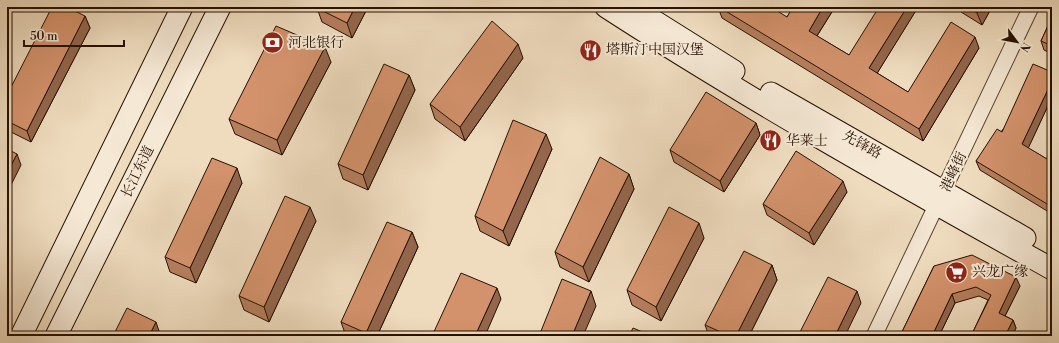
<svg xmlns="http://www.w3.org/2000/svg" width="1059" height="343" font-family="'Libre Bodoni','Noto Serif SC',serif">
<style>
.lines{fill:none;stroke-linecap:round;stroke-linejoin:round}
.street-casing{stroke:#584330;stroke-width:17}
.secondary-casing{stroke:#261000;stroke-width:23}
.street{stroke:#f5e8d5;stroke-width:15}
.secondary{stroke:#f5e8d5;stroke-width:21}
.wall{fill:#b57e5d;stroke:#261000}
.shaded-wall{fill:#94664c;stroke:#261000}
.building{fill:#d3926c;stroke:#261000}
.labels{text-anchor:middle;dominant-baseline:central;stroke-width:4;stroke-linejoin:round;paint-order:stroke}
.poi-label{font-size:14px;fill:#261000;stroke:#f5e8d5;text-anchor:start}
.street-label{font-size:14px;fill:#261000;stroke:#f5e8d5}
</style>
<rect width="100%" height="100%" fill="#efdcbf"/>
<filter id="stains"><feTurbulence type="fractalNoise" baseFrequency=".005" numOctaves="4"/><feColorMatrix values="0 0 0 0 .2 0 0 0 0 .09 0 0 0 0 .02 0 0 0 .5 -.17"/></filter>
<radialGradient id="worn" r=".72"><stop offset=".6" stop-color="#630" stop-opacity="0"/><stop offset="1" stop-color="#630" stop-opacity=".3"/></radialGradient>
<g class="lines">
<defs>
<path id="street" d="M874,336L1031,7"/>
<path id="secondary" d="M606,7C751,101 901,185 1052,269
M640,12L734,71
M771,93L1025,238
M21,336L182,7
M56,336L220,7"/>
</defs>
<use href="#street" class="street-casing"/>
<use href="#secondary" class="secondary-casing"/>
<use href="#street" class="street"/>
<use href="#secondary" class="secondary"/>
</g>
<path class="wall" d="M368,7L352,38L322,22L317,8Z
M718,7L787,17L793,7H835L817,36L849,55L915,12L877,73L908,92L979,48L923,141L722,18Z
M959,7H992L982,25L961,12Z
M85,16L90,28L31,142L7,130V95Z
M1052,17V54L1044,50L1041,41Z
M523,58L465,141L435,119L430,104Z
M331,62L282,155L235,134L229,119Z
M1052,72V97L1028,148L1052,162V214L980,170L976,161Z
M409,75L415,90L368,190L343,179L338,164Z
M756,123L760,135L724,192L674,162L670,150Z
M552,149L509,246L480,231L475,216Z
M629,174L634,189L589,282L560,267L555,252Z
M242,183L196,283L170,272L165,257Z
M847,192L814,245L767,215L763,204Z
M316,221L269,322L244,310L239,296Z
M412,232L418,247L377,336H346L341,322Z
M704,238L661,321L632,305L627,290Z
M772,265L777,280L749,336H709L705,325Z
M934,266L1020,286L1005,316L1013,320L1016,328L1012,336H971L988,300L979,296L955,303L939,336H900Z"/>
<path class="shaded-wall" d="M355,7H368L352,38L347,23Z
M823,7H835L813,42L809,31Z
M907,7H913L915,12L873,80L869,68Z
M981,7H992L982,25L977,13Z
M85,16L90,28L31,142L27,131Z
M975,37L979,48L923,141L919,129Z
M518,44L523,58L465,141L460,127Z
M325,47L331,62L282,155L277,140Z
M409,75L415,90L368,190L363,175Z
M1052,81V97L1026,153L1022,144Z
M756,123L760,135L724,192L720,181Z
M546,134L552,149L509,246L503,231Z
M17,154L21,165L7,193V173Z
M237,168L242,183L196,283L190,268Z
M629,174L634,189L589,282L583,267Z
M843,181L847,192L814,245L809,233Z
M310,207L316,221L269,322L264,307Z
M699,223L704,238L661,321L656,307Z
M412,232L418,247L377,336H367L366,333Z
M772,265L777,280L749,336H736Z
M1016,277L1020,286L1002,322L999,313Z
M497,288L501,299L485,336H475Z
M591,291L596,306L583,336H572Z
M857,291L861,303L845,336H835Z
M952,294L955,303L939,336H932Z
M1013,320L1016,328L1012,336H1005Z
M156,322L160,334L159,336H149Z"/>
<path class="building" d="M52,7H67L85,16L27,131L7,121V95Z
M317,7H355L347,23L317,8Z
M719,7H771L787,17L793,7H823L809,31L849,55L879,7H907L869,68L908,92L951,22L975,37L919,129Z
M967,7H981L977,13Z
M1052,17V46L1041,41Z
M492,21L518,44L460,127L430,104Z
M276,26L325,47L277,140L229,119Z
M384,64L409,75L363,175L338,164Z
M1033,64L1052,72V81L1022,144L1052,162V207L976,161L997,129L1002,132Z
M706,92L756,123L720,181L670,150Z
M513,120L546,134L503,231L475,216Z
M7,149L17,154L7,173Z
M796,151L843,181L809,233L763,204Z
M600,157L629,174L583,267L555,252Z
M212,158L237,168L190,268L165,257Z
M285,196L310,207L264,307L239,296Z
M669,207L699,223L656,307L627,290Z
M387,222L412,232L366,333L341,322Z
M744,251L772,265L736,336H730L705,325Z
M972,255L1016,277L999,313L1013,320L1005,336H971L991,295L976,287L952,294L932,336H900L934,266Z
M461,273L497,288L475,336H432Z
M828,277L857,291L835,336H798Z
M562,279L591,291L572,336H539Z
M127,308L156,322L149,336H113Z
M633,328L652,336H629Z
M203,332L211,336H201Z"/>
<defs>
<symbol id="bank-disc" viewBox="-11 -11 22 22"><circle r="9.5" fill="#8f2418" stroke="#f5e8d5"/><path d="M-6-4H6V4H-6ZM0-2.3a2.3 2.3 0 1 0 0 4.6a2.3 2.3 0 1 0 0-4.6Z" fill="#fff"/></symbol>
<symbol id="restaurant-disc" viewBox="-11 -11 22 22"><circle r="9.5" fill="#8f2418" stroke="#f5e8d5"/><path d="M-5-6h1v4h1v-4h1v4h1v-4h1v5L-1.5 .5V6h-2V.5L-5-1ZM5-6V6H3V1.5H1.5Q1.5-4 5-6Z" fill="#fff"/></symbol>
<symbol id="supermarket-disc" viewBox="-11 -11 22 22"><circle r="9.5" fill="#8f2418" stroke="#f5e8d5"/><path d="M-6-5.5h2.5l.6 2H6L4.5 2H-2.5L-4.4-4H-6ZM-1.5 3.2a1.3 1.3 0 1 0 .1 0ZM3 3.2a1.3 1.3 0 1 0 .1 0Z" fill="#fff"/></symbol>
</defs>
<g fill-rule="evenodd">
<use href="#bank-disc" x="260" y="30" width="25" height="25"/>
<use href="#restaurant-disc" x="578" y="38" width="25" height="25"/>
<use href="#restaurant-disc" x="758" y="128" width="25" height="25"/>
<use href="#supermarket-disc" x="944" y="260" width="25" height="25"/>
</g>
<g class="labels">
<g class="poi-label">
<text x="288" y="43">河北银行</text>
<text x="606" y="50">塔斯汀中国汉堡</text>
<text x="786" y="141">华莱士</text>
<text x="972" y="272">兴龙广缘</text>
</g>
<g class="street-label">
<text transform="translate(862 145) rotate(29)">先锋路</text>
<text transform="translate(138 172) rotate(-64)">长江东道</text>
<text transform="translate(954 172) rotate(-65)">港峰街</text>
</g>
</g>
<rect width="1059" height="343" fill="none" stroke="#efdcbf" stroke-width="24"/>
<rect x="8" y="8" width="1043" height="327" fill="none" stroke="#261000" stroke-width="2"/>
<rect x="12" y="12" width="1035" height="319" fill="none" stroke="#261000"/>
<g transform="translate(1017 42) rotate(122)" stroke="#f5e8d5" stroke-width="3" paint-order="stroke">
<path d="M0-3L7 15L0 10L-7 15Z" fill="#261000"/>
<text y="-6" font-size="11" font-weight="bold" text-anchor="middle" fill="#261000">N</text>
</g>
<path d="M24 40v6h100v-6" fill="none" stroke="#261000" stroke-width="2"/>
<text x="30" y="40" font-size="12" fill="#261000" stroke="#f5e8d5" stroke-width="3" paint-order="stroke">50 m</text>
<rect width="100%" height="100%" filter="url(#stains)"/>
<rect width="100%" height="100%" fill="url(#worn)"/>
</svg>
